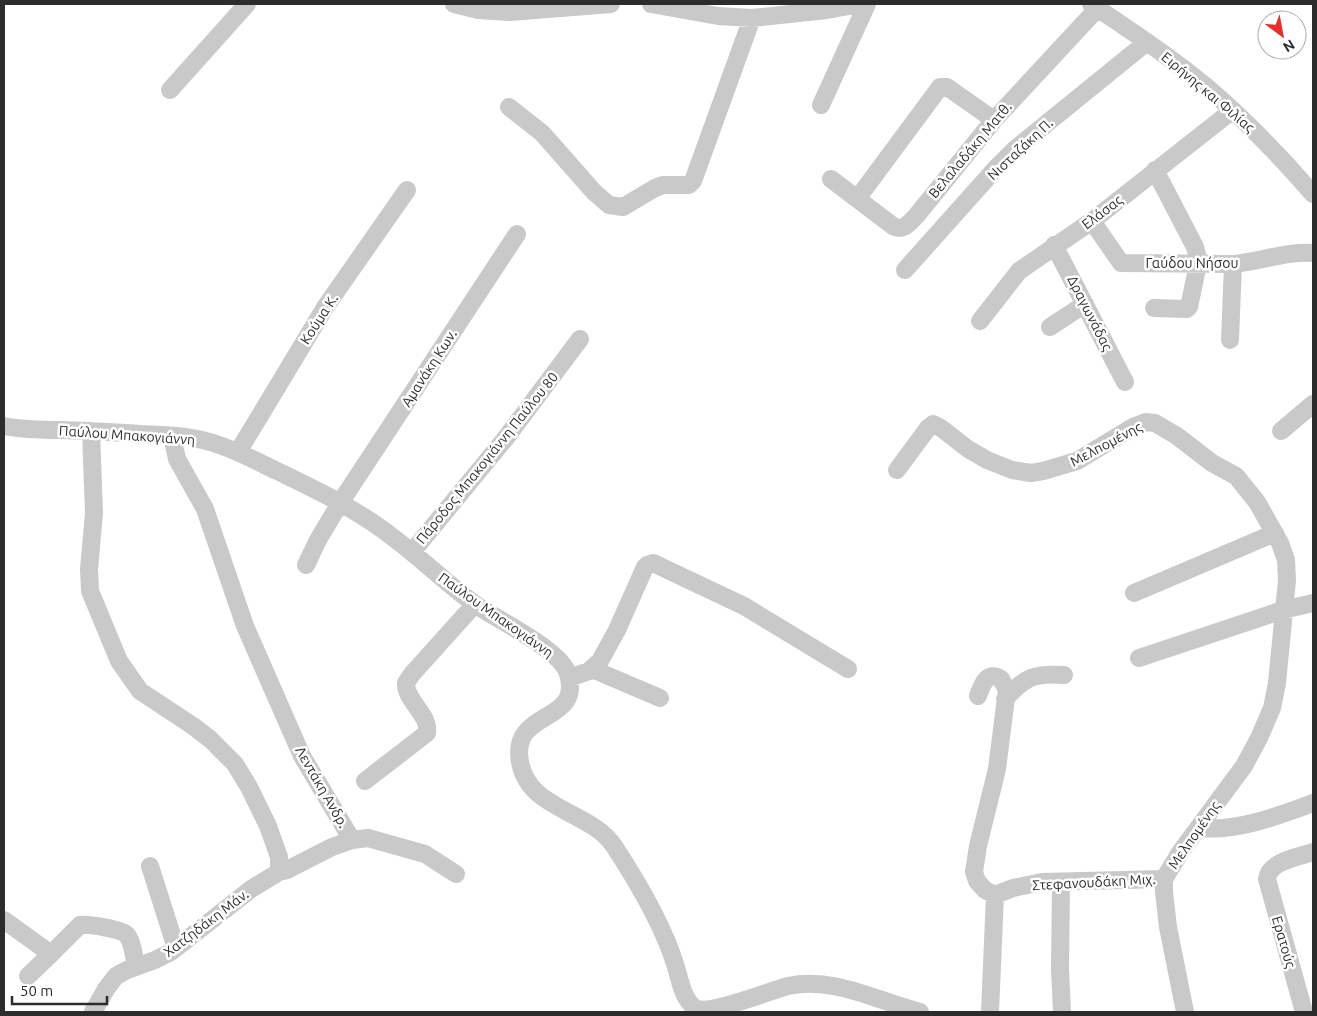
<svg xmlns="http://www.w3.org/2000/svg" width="1317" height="1016" font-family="Ubuntu,sans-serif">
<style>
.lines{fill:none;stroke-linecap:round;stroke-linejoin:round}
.minor{stroke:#c9c9c9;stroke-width:18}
.labels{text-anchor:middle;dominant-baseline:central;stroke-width:5;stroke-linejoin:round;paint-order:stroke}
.street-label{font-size:14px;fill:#2c2c2c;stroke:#fff}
</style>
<rect width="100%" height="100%" fill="#fff"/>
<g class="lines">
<path class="minor" d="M454,4L478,10L510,12L611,4
M651,4L718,16L752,18L827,10L860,4
M1091,4C1131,31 1172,58 1209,89C1246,121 1281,157 1313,194
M170,90L247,4
M821,105L867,4
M509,107L542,133L594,192L609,205L623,207L655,188L663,185H689L693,181L752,18
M831,179L893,226C904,232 910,222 917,215L994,120L1098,8
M857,199L940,87H947L994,120
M1092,221L1121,263L1233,264C1260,262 1285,251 1313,253
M1054,245L1125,382
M905,270L997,167L1014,150L1147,42
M1154,308L1187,309L1189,307L1198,264V258L1195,247L1155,170
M980,321L1019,271L1092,221L1233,110
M1050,327L1085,304
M1230,340L1233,264
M4,426C23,430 43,430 62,430C88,431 114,432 140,434C158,435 175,435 192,438C223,443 250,458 277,471C318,491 359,510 395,539C423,560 447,584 476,605C498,620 561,650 568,674C583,725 510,708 520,762C529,811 590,810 614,846C637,881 664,927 676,967C680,981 683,999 695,1008C710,1016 768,991 788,986C833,976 877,1001 920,1012
M91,431L94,513L89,569L90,591L119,661L140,691L193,726L210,739L235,764L249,787L268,826L279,857V872L287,870L332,847L352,840L368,838L425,854L456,874
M1281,431L1313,404
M172,436L177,459L205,509L245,626L302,756L352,840
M238,452L326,306L407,190
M897,470L928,428L933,424L941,428L968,449L987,460L1012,470L1031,473L1043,471L1077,461L1133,427L1146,422L1155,423L1177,436L1212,463L1236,476L1257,502L1280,543L1286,560L1287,580L1277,683L1272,708L1259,738L1244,766L1181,851L1164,879V892L1168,927L1185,1012
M412,552L505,439L580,339
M306,565L318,540L340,503L517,234
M1134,593L1275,533
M1139,658L1283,610L1313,603
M592,669L660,698
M569,678L589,671L600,661L617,630L645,567L647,565L653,563L744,606L848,669
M978,696C982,685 987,670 1001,679L1007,690L997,769L978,846L974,872L977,881L985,890L995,895L990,1012
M1005,699C1025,677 1034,673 1064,675
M365,781L427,733C430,714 405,701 406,683L412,674L475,604
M1198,828C1236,832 1278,816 1313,803
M150,866L176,948
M1061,882L1060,969L1062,1012
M995,895L1013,888L1042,882L1164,879
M4,920L51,954L80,925C88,924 122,929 127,935C133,943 134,957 136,967
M28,976L51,954
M93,1012L106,989L116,976L127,970L155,960L171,952L251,889L279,872
M1304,1012L1267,879C1269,861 1299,857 1313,852"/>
</g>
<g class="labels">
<g class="street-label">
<text transform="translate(1208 92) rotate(40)">Ειρήνης και Φιλίας</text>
<text transform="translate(1020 149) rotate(-43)">Νισταζάκη Π.</text>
<text transform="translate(970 150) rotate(-50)">Βελαλαδάκη Ματθ.</text>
<text transform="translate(1102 212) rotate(-37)">Ελάσας</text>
<text x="1192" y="263">Γαύδου Νήσου</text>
<text transform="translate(1090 313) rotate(63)">Δραγωνάδας</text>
<text transform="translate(319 319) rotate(-57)">Κούμα Κ.</text>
<text transform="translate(429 368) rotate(-57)">Αμανάκη Κων.</text>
<text transform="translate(127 435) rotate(4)">Παύλου Μπακογιάννη</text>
<text transform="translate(1106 444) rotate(-28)">Μελπομένης</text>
<text transform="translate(487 458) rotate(-51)">Πάροδος Μπακογιάννη Παύλου 80</text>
<text transform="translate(496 615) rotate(35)">Παύλου Μπακογιάννη</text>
<text transform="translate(322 787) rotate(60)">Λεντάκη Ανδρ.</text>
<text transform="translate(1194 835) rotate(-55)">Μελπομένης</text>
<text transform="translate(1094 882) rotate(-3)">Στεφανουδάκη Μιχ.</text>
<text transform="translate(206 923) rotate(-37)">Χατζηδάκη Μάν.</text>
<text transform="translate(1284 942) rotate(74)">Ερατούς</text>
</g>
</g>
<rect width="1317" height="1016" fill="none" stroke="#2c2c2c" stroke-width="10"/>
<g transform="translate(1282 35) rotate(148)"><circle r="24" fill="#ffffff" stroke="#ababab"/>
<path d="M0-4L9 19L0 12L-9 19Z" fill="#e3302e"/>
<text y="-8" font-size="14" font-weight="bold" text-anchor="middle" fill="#2c2c2c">N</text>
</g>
<path d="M12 996v8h95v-8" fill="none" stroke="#2c2c2c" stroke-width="2.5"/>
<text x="20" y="996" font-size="15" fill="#2c2c2c" stroke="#ffffff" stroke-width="4" paint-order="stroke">50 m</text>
</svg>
